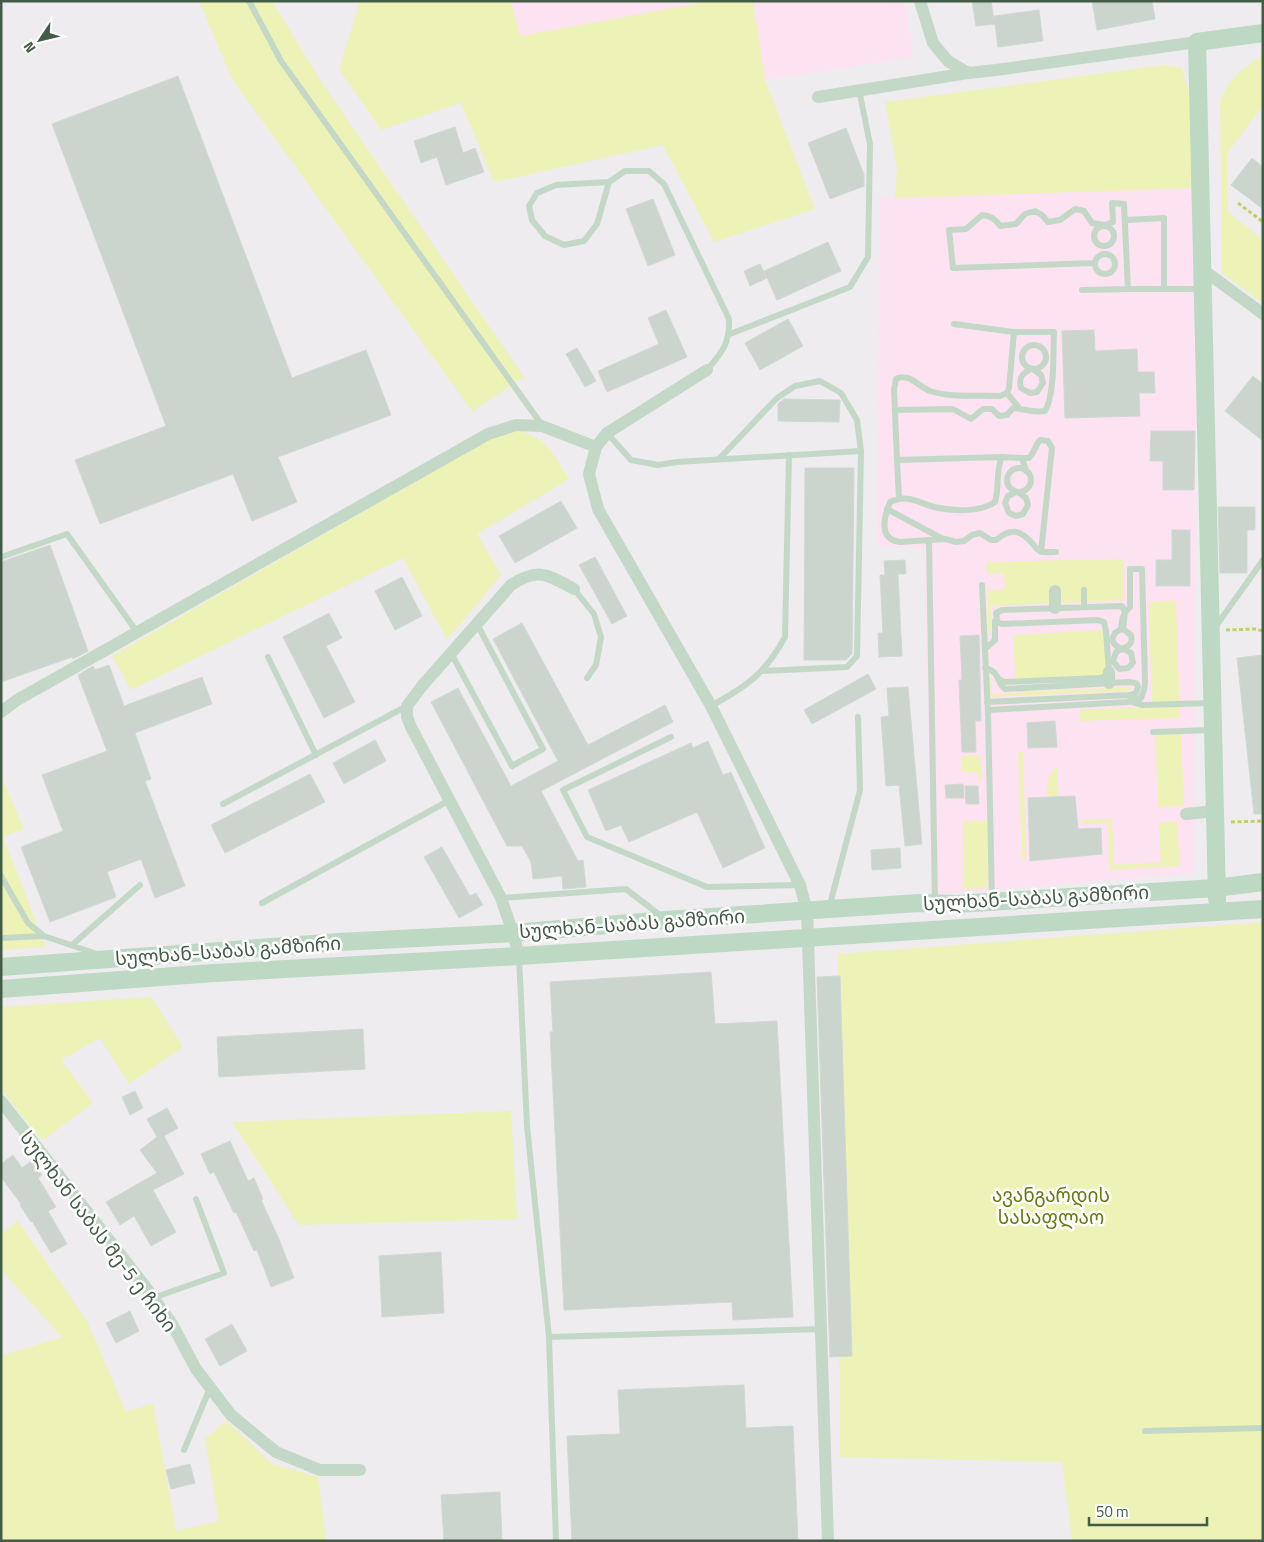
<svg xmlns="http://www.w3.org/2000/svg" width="1264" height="1542" font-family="'Titillium Web','Noto Sans Georgian',sans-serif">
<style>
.commercial{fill:#fde2f2}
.green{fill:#edf2b6}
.building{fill:#cbd5ce;stroke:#d0d9d3}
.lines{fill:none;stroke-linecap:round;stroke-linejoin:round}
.path{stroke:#bdd26b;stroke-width:3;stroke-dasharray:4 2.5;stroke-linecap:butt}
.lane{stroke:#c4d8c7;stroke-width:6}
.street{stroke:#c4d8c7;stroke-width:12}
.secondary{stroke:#bdd8c3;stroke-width:18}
.labels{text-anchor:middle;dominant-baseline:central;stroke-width:5;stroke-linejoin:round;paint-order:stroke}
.street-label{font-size:19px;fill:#435b47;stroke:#fff}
.park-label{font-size:19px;fill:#667b0f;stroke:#fff}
</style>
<rect width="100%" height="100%" fill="#eeecef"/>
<path class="commercial" d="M511,1H711L520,36Z
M753,1H906L913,57L765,80Z
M1194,188L1196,252L1194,873L931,895L924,549L878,546L879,198Z"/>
<path class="green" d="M199,1H272L320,80L524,377L472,411L232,79Z
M360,1H511L520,36L711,1H753L765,80L815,209L714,242L663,145L494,182L461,103L381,130L339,69Z
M1263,55V106L1227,153L1228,212L1263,240V303L1222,273L1220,102C1230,76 1240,71 1263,55Z
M1165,65L1181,68L1189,90L1194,188L895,198L897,167L885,102Z
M515,430C549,439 551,451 569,479L477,534L501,575L447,640L403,558L131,690L112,656L488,440Z
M1124,559V600L1087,602L1086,589H1081L1082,602L991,606V631H988L987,590L1005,589L1004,573L987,574L986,562Z
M1176,601L1180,718L1080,721V710L1152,707L1149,602Z
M1104,630L1106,675L1016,681L1013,635Z
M987,678H991L992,694L1129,687L1130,691L989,697Z
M1181,731L1184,806L1158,807L1155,732Z
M1018,751H1023L1026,859H1022Z
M980,755L982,781L979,782L978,772H962L961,756Z
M1057,767L1058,796L1047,797C1046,786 1047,775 1057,767Z
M1,776L24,829L3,837L46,947L1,950Z
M1112,819L1114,865L1161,862L1159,823L1177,821L1180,866L1109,870L1108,823L1082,824V820Z
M963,821H987L988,888L964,889Z
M1263,922V1541H1072L1062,1462L840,1457L838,954Z
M151,997L183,1047L129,1084L100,1038L61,1060L93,1103L42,1141L1,1089V1007Z
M511,1111L517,1219L299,1225L232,1122Z
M18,1221L88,1323L126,1412L153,1403L176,1531L219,1521L205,1439L226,1421L272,1464L318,1477L326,1541H1V1356L62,1337L1,1270V1234Z"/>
<path class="building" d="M972,1H991L994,20V16L1039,10L1043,41L998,47L995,24L976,26Z
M1092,1H1152L1155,19L1097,30Z
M178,76L292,378L366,350L391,415L278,457L297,502L252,521L233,474L100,524L75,460L166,426L52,124Z
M455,127L463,153L475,148L484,172L446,185L437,157L421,163L414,141Z
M846,128L864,175V186L830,199L808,143Z
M1252,158L1263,167V209L1231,185Z
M653,199L675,255L648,266L626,209Z
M828,242L841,271L777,300L764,271Z
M760,264L767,278L750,286L744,271Z
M666,310L687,357L607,392L598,371L659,344L648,318Z
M788,319L803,346L760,370L745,343Z
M1094,330L1095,351L1137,349L1138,372H1154L1155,393H1139L1140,416L1065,418L1062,331Z
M577,348L596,381L585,387L566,354Z
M1253,376L1263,384V441L1225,411Z
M784,399L840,400L839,422L778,421V404Z
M1151,431H1195L1194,490H1163V461H1150Z
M805,468H854L852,654L846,660H804Z
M561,501L577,528L515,563L499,536Z
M1218,507H1255V530H1247V573H1220Z
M1172,530H1190V586H1156V560H1172Z
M50,545L88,651L73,659L72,657L1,682V562Z
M595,557L627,616L612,624L579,565Z
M905,560L906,574H898L902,656L879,657L878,633H883L880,575H885L884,561Z
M402,577L422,616L395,630L375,591Z
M329,613L342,638L326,646L355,702L324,718L283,637Z
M522,623L588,745L665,705L673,722L541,791L578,861L583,860L586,887L563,889L562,876L533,879L531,862L522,846H507L431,702L458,688L511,786L558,761L493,639Z
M979,635L981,721H975L976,752H962L959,680H962L960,636Z
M1263,655V814H1254L1237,658Z
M109,665L124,706L202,677L212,704L135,733L151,779L145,781L185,886L155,898L141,859L107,872L116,897L50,922L21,847L63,831L42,775L107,751L78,675L93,666L95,670Z
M868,674L876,689L812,724L804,710Z
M908,687L922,844L905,846L899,785L886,786L881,717L889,716L887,688Z
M1055,721L1057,747L1028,748L1027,723Z
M375,740L386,761L344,784L333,763Z
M708,741L723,775L731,772L765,848L723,868L697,812L629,842L621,825L606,831L588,790L691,743L693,748Z
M310,774L325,802L225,853L211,825Z
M963,784L964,798H946L945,785Z
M965,786H978L979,804H966Z
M1075,796L1078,829L1101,828L1102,854L1030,861L1028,798Z
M442,847L470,896L476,893L483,905L459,918L424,857Z
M900,848L901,868L872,870L871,850Z
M711,972L715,1024L777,1021L793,1317L733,1320L732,1302L564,1310L550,1032H553L550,982Z
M840,976L852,1356L830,1357L817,977Z
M363,1029L365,1069L219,1077L217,1037Z
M135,1091L143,1108L130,1115L122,1097Z
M167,1108L178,1128L164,1136L184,1174L153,1190L176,1232L151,1246L134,1216L120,1225L106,1202L157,1173L140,1150L157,1137L147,1119Z
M230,1141L248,1181L254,1178L263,1199L261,1200L279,1239L294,1278L271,1287L257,1250L254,1251L236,1212L234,1213L214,1172L210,1174L201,1154Z
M13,1155L22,1168L31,1161L42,1175L38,1178L56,1207L48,1211L67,1244L51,1253L32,1221L31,1222L20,1205L21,1204L1,1177V1164Z
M441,1252L444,1313L382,1317L379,1256Z
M130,1311L139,1331L116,1343L106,1323Z
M232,1324L247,1351L220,1366L205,1339Z
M744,1385L746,1428L793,1426L798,1541H572L567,1436L620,1434L618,1390Z
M190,1464L195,1483L171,1489L166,1470Z
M500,1492L502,1541H444L441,1495Z"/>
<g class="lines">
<path class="path" d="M1238,203L1263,222
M1226,630L1255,629L1263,631
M1231,822L1263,821"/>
<path class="lane" d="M249,1L281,61L542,425
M609,182L556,185L537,193L529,206L532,220L545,236L564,245L584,241L597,224L609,182L625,171H649L664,184L729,319C730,344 722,352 707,370
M1125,220L1164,218V289
M1094 236a10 10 0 1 1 20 0a10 10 0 1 1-20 0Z
M1095 264a10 10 0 1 1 20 0a10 10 0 1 1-20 0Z
M1128,289H1202
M1082,290L1128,289L1124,204L1112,203L1113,222L1105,225L1092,223L1084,211L1075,209L1060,220L1048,222L1042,215L1035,211L1025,214L1016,224L1000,226C995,218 990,216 982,215L966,229L949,230L953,268L1094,263
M730,334L850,287L868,257L870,144L859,90
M1022 357a12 12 0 1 1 24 0a12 12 0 1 1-24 0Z
M1031,369C1022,373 1018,378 1021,388L1030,393L1037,392L1043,383L1041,375L1033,369
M1007,393L1020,409
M895,410L953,409L971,419L983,409H992L999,416L1007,415L1013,408C1025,409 1032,413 1045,411C1055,395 1053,353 1054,332H1014L954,324
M607,433L631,460L658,465L677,462L861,451
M1022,458H1029C1034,453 1035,446 1040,440L1048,441L1052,448L1041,552
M719,459L777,398L795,386L820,381L841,393L857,420L861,451L857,656L847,667L763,671
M897,460L894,389L896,379C909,372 919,387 930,391C950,398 979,395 1000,396L1007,393L1009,388L1014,332
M1007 480a12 12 0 1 1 24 0a12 12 0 1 1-24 0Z
M1026,471L1022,458L1002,457C995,471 1000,487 995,502C979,513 952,511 934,507C916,502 909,494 890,502C884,517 878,539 900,542L945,539L956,542L964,541L972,535L980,533L991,540H996C1010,528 1020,529 1032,543C1035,546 1036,550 1041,551C1045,553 1052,552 1056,552
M1016,492L1008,496L1005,503L1009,513L1016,516L1023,514L1028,505L1026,498L1018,492
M899,498L897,460L1002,457
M887,509L943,539
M929,540L935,903
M1,557L67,534L137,632
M982,585L988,714L992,900
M574,589L594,614L601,637L596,665L587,678
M1084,590V607
M1214,629L1263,560
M985,649L995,640V621
M451,653L512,766L543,749L477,624
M268,657L316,755
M985,668C1001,672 996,682 1005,689L1129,682L1136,683L1138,687L1136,693L1130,695L987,702
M1132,702L1143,705L1211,703
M711,706C747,686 765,674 785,637L789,455
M988,710L1127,702L1141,698L1144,690L1145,682L1142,569H1130V607C1122,615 1122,619 1121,629L1115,633L1112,639C1115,650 1124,647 1131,653L1133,663L1128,668L1119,669L1113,661L1116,652C1124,647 1134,647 1131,635L1123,629L1125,612L1122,606L1002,610L996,613L997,622L1002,624L1098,620L1104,622L1106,631L1109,672L1108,675L1100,678L1004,682L999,679
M1153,732L1212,730
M671,737L563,790L587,837L707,887L800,885
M223,804L407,706
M1,876L28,923L44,936L97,954
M501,898L626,889L661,916
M262,903L450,800
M829,908L860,790L858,717
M1,938L44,936
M72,945L140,885
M519,957L527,1126L549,1337L556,1541
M153,1298L224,1273L196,1199
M549,1337L821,1329
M1145,1431L1263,1428
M184,1450L210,1388"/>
<path class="street" d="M920,1L933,43L948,61L968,73L996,70L1197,42
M818,97L968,73
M1202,269L1263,314
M707,370L607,433L596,447L589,474L598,509L711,706L800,885L807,911L828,1541
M1055,591V608
M1109,672V683
M1,712L17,700L488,434L516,425L542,426L596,447
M1186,814L1215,811
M519,956L513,933L501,898L411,727L407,717V706L422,686L511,585C539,567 548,575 574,589
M1,1101L144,1285L172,1324L196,1369L231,1415L276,1452L320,1470H360"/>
<path class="secondary" d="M1217,899L1197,42L1263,33
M1,967L340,942L513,933L666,920L919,903L956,904L1216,888L1263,882
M1,989L214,973L519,956L1263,909"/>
</g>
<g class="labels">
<g class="street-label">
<text transform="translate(1036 897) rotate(-3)">სულხან-საბას გამზირი</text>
<text transform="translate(632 923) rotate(-4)">სულხან-საბას გამზირი</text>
<text transform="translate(228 950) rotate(-4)">სულხან-საბას გამზირი</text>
<text transform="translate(99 1231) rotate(53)">სულხან საბას მე-5 ე ჩიხი</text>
</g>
<g class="park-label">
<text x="1051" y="1194">ავანგარდის<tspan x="1051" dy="22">სასაფლაო</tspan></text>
</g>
</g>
<rect width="1264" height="1542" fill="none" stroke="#435b47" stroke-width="5"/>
<g transform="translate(40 40) rotate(235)" stroke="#ffffff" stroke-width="4" paint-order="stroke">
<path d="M0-4L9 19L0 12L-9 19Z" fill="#435b47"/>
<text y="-8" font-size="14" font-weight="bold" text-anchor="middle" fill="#435b47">N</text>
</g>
<path d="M1089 1517v8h118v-8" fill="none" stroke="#435b47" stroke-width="2.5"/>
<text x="1096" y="1517" font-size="15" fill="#435b47" stroke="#ffffff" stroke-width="4" paint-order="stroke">50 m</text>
</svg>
